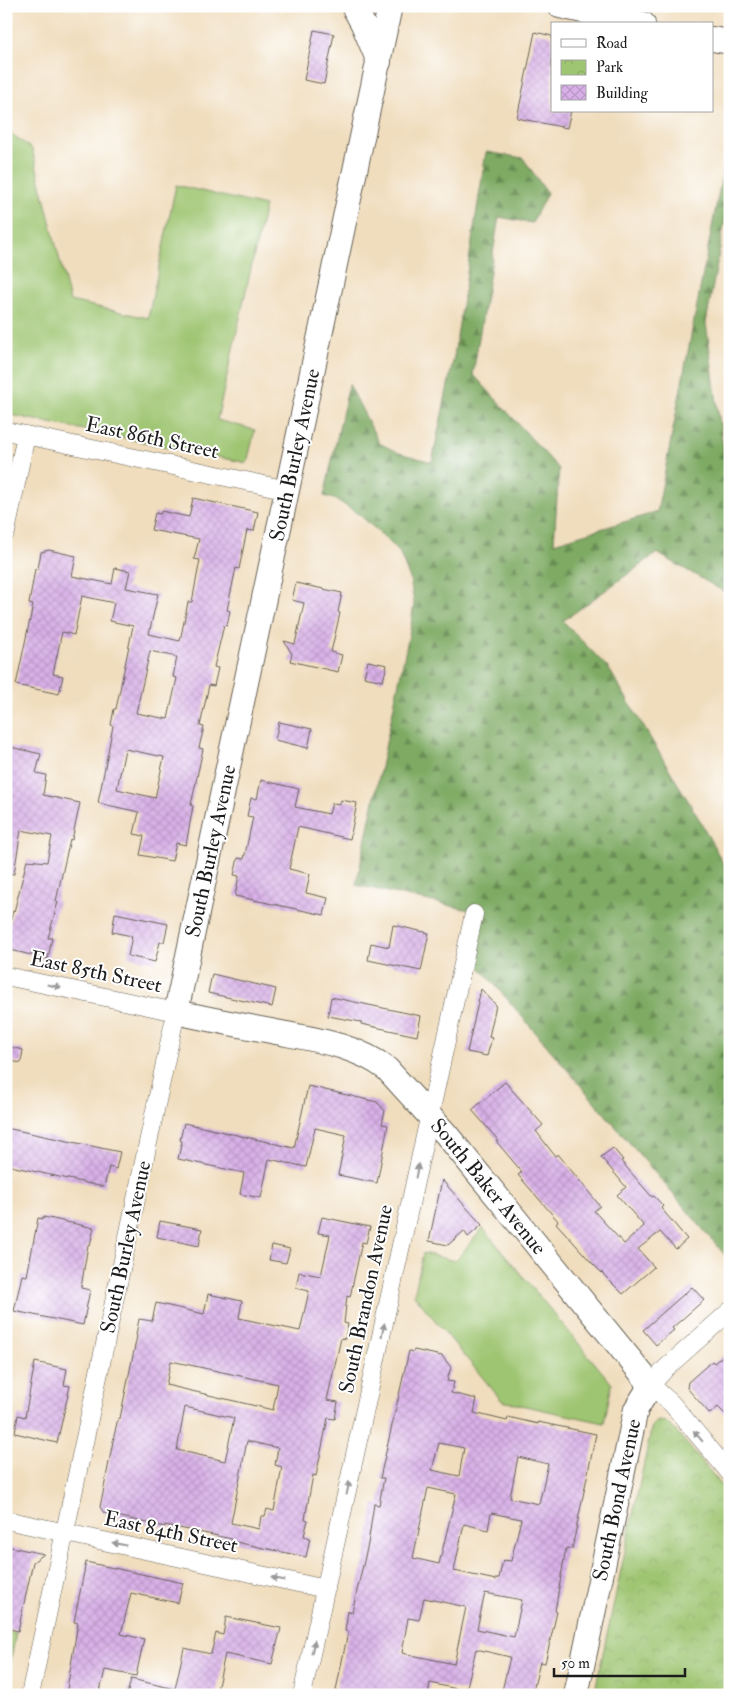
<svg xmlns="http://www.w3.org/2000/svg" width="736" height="1701" font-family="'IM FELL Double Pica',serif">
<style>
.green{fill:#9ec571;stroke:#5d7046}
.forest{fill:url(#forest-firs);stroke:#4d6340}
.park{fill:url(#park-crowns);stroke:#5d7046}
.building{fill:url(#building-cross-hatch);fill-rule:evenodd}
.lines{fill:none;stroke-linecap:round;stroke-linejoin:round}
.street-casing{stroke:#666054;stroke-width:19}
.secondary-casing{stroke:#666054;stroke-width:26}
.street{stroke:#fff;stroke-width:18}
.secondary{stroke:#fff;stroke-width:24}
.oneway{fill:#999}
.labels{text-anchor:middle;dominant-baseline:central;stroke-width:4;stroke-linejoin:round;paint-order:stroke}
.street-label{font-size:21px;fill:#1c1c1c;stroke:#fff}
</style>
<defs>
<pattern id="forest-firs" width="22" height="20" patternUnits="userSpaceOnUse" patternTransform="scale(1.25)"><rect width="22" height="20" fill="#7eaa63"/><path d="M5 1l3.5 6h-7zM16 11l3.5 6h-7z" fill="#668a51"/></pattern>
<pattern id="park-crowns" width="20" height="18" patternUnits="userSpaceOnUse" patternTransform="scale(1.25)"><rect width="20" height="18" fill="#9ec571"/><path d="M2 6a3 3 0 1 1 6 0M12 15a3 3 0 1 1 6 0" fill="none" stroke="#88a961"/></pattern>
<pattern id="building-cross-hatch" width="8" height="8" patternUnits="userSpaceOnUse" patternTransform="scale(1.25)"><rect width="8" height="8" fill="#d8b0e7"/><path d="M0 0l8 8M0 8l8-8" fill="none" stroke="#b997c6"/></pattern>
</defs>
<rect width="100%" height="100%" fill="#fff"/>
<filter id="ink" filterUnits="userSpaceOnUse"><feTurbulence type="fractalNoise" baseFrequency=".02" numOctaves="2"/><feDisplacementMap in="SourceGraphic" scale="10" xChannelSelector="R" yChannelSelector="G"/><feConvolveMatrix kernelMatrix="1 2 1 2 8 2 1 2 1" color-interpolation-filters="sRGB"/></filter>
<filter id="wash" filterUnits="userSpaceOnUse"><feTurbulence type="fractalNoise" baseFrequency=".0096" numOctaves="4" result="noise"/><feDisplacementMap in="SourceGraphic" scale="20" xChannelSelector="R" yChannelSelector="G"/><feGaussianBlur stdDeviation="1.12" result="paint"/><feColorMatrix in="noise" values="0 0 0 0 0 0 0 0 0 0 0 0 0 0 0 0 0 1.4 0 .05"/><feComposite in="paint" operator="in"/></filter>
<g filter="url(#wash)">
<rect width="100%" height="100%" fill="#f0ddbd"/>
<path class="green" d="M6,130L32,149L70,301L148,318L176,185L265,206L217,420L255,430L247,463L6,414Z
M483,1228L612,1384L604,1423L502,1401L414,1295L423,1253L455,1261Z
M6,1631L16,1633L6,1684Z"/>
<path class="forest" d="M730,134V193L706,323L730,498V595L657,553L563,621L609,669L699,819L730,876V1261L473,959L483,913L356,885L411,625L414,603L410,579L399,551L360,515L337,500L324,496L349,384L379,443L399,453L432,462L454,356L486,152L523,158L547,193L532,223L499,217L473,374L559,469L554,543L657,512Z"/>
<path class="park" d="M660,1421L666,1422L676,1431L730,1495V1695H594L652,1426L655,1422Z"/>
<g id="blocks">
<path class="building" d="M314,30L334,34L324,84L304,80Z
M535,32L552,36V111H571L567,128L517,118Z
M193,498L258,512L254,531L247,530L239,569L236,568L227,610L230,611L227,626L224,625L214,667L218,668L214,686L209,685L200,726L204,727L199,748L203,749L191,805L193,806L186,845L176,843L172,861L140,855L144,836L134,834L139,812L98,803L113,726L111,725L114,709H116L133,626L110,621L114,603L82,596L74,635L62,632L53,674L63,676L59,694L16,685L33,605L29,604L35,569H38L41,552L49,550L76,556L72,576L112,584L115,568L130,571L126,588L158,594L149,634L180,641L188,602H192L200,560L194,559L199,539L151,530L155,513L161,514V511L189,517ZM150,651L177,657L173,677L177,678L168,719L136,713ZM125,749L164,757L155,798L117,789Z
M296,583L342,593L338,612L340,613L331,652L342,655L338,672L290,661L292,654L284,641L295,644L304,603L292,600Z
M368,661L387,665L383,681L364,677Z
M279,722L312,729L308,748L275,740Z
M6,746L41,754L36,773L46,775L43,795L80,803L72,840L70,839L56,901L58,902L48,938H52L48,959L6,949V929L8,930L13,911L14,912L27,860L47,862L52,836L21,830L14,874L6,873Z
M261,780L299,789L295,807L329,814L332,803L340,804L341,800L357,803L350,839L298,827L289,869L310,874L306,893L328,898L324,915L235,896L239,876L234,875L238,858L244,859L253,817L247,816L251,798L257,799Z
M115,913L168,924L164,942H160L155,962L128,956L132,936L112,932Z
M393,925L429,933L421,971L368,960L371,943L389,947Z
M212,974L276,989L272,1007L208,993Z
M481,989L496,1005L489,1037L492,1038L487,1056L467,1052Z
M331,997L421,1016L417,1036L361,1024V1022L328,1016Z
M6,1046L23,1050L21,1063L6,1060Z
M505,1082L543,1125L536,1131L555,1156L558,1154L600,1206L594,1211L624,1244L644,1226L617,1195L626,1187L601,1157L613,1148L623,1160L621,1161L652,1197L654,1196L663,1206L661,1208L687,1239L676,1249L660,1232L638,1249L654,1267L623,1294L592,1263L556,1223L558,1221L518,1175L522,1172L496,1141L498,1140L472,1110Z
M308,1086L377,1102L385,1111L382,1124L388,1125L377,1183L338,1175L346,1135L315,1128L306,1167L269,1159L261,1198L240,1194L244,1173L178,1159L182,1141L180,1140L184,1123L294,1148Z
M6,1128L120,1152L116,1169L109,1167L104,1187L6,1165Z
M442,1180L482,1225L468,1237L464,1231L448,1245L429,1241Z
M44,1217L94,1228L90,1245H88L81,1288L90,1290L83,1325L14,1311L22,1275L27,1276L38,1218L44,1219Z
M322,1217L370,1227L366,1243L362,1242L350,1297L347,1296L344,1323L348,1324L345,1339L341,1338L327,1400L338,1402L335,1419L328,1418L316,1476L313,1475L305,1519L308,1520L304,1536L310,1538L306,1557L231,1541L232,1539L165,1525V1527L104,1513L100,1507L103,1493L114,1436L118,1418H120L137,1336L136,1335L139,1319L152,1321L156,1303L204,1314L208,1294L242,1301L239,1318L300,1331L309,1291L296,1288L299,1272L321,1276L330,1235L318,1233ZM171,1361L278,1384L273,1410L166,1385ZM185,1407L234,1418L225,1461L177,1450ZM247,1441L278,1448L275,1465L282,1467L274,1511L267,1509L265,1516H261L259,1529L231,1523Z
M160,1221L202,1229L199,1246L157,1237Z
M272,1245L290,1249L286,1263L269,1260Z
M692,1287L704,1300L672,1328L674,1330L656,1345L643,1330Z
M414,1350L442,1356L451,1367L447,1381L454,1382L451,1393L477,1399L474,1413L507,1421L508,1417L538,1424V1422L596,1434L572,1549L566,1548L555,1611L557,1612L545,1663L540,1662L532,1695H501L510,1657L476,1649L466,1691L430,1683L428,1695H335L348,1632L345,1631L348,1611L352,1612L368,1544L374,1504L379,1505L384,1478H380L409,1351L413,1352ZM439,1443L464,1448L459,1476L432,1470ZM518,1457L548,1464L539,1504L510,1498ZM428,1488L456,1494L439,1564L413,1558ZM491,1513L521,1519L511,1561L503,1560L499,1578H496V1580L454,1571L464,1524L488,1530ZM485,1593L522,1600L514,1637L477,1629ZM424,1598L466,1607L454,1664L402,1653L408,1618L419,1620Z
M730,1350V1419L718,1407L710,1414L687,1388L688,1382L712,1361L714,1363Z
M35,1362L67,1369L64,1385L70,1386L57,1443L15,1433L18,1415L25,1417Z
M6,1546L44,1554L33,1562L18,1631L6,1628Z
M86,1562L183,1583L178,1603L131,1593L121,1634L144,1639L136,1676L105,1670L99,1695H66L78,1623L74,1622Z
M226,1617L281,1628L272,1664L225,1654L216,1695H127L131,1679L175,1689L184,1648L211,1654L216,1633L223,1635Z"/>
</g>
</g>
<g filter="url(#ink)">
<use href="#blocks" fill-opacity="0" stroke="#666054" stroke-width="1"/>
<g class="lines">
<defs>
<path id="street" d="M6,431L288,490
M6,532L26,435
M6,976L176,1012L30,1695
M730,1311L666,1368L651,1385L672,1404L730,1473
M6,1520L326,1589
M302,1695L474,914"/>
<g id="secondary">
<path d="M353,6L363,24L379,62"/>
<path id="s1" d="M390,6L176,1012C208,1019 239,1025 271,1031C310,1039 355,1044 387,1069L446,1134L651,1385L636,1409L576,1695"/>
<path d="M560,6L643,24"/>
<path d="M712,39L730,42"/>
</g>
</defs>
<use href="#street" class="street-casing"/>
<use href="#secondary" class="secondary-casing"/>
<use href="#street" class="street"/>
<use href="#secondary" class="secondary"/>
</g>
<defs><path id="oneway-solid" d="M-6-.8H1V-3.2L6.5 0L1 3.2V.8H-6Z" transform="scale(1.25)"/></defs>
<g class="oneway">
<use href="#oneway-solid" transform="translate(54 986) rotate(12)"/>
<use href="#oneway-solid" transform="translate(417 1171) rotate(-78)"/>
<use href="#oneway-solid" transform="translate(383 1330) rotate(-78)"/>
<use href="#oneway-solid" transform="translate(698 1436) rotate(-130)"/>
<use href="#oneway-solid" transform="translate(348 1488) rotate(-78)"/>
<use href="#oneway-solid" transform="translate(119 1544) rotate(-168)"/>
<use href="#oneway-solid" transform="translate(278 1579) rotate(-168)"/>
<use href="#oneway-solid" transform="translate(313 1647) rotate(-78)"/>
</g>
</g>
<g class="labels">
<g class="street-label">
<text transform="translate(152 438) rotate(12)">East 86th Street</text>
<text transform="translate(295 455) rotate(-78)">South Burley Avenue</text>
<text transform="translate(211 851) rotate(-78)">South Burley Avenue</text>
<text transform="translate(96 972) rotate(12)">East 85th Street</text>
<text stroke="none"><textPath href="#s1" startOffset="1404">South Baker Avenue</textPath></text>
<text transform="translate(126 1247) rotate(-78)">South Burley Avenue</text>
<text transform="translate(366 1299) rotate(-78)">South Brandon Avenue</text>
<text transform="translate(617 1500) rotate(-78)">South Bond Avenue</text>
<text transform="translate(171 1532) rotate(12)">East 84th Street</text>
</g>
</g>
<rect width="736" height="1701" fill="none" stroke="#fff" stroke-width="25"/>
<rect x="551" y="22" width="162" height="90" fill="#ffffff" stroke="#a4a4a4"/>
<rect x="561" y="39" width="25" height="8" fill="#ffffff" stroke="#a4a4a4"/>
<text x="596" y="48" font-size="15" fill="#1c1c1c">Road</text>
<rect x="561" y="60" width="25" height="15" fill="url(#park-crowns)" stroke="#a4a4a4"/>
<text x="596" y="72" font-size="15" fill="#1c1c1c">Park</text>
<rect x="561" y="85" width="25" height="15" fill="url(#building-cross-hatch)" stroke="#a4a4a4"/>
<text x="596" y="98" font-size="15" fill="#1c1c1c">Building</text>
<path d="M554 1668v8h131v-8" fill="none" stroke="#1c1c1c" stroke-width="2.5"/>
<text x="561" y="1668" font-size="15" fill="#1c1c1c" stroke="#ffffff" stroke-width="4" paint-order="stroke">50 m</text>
</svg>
